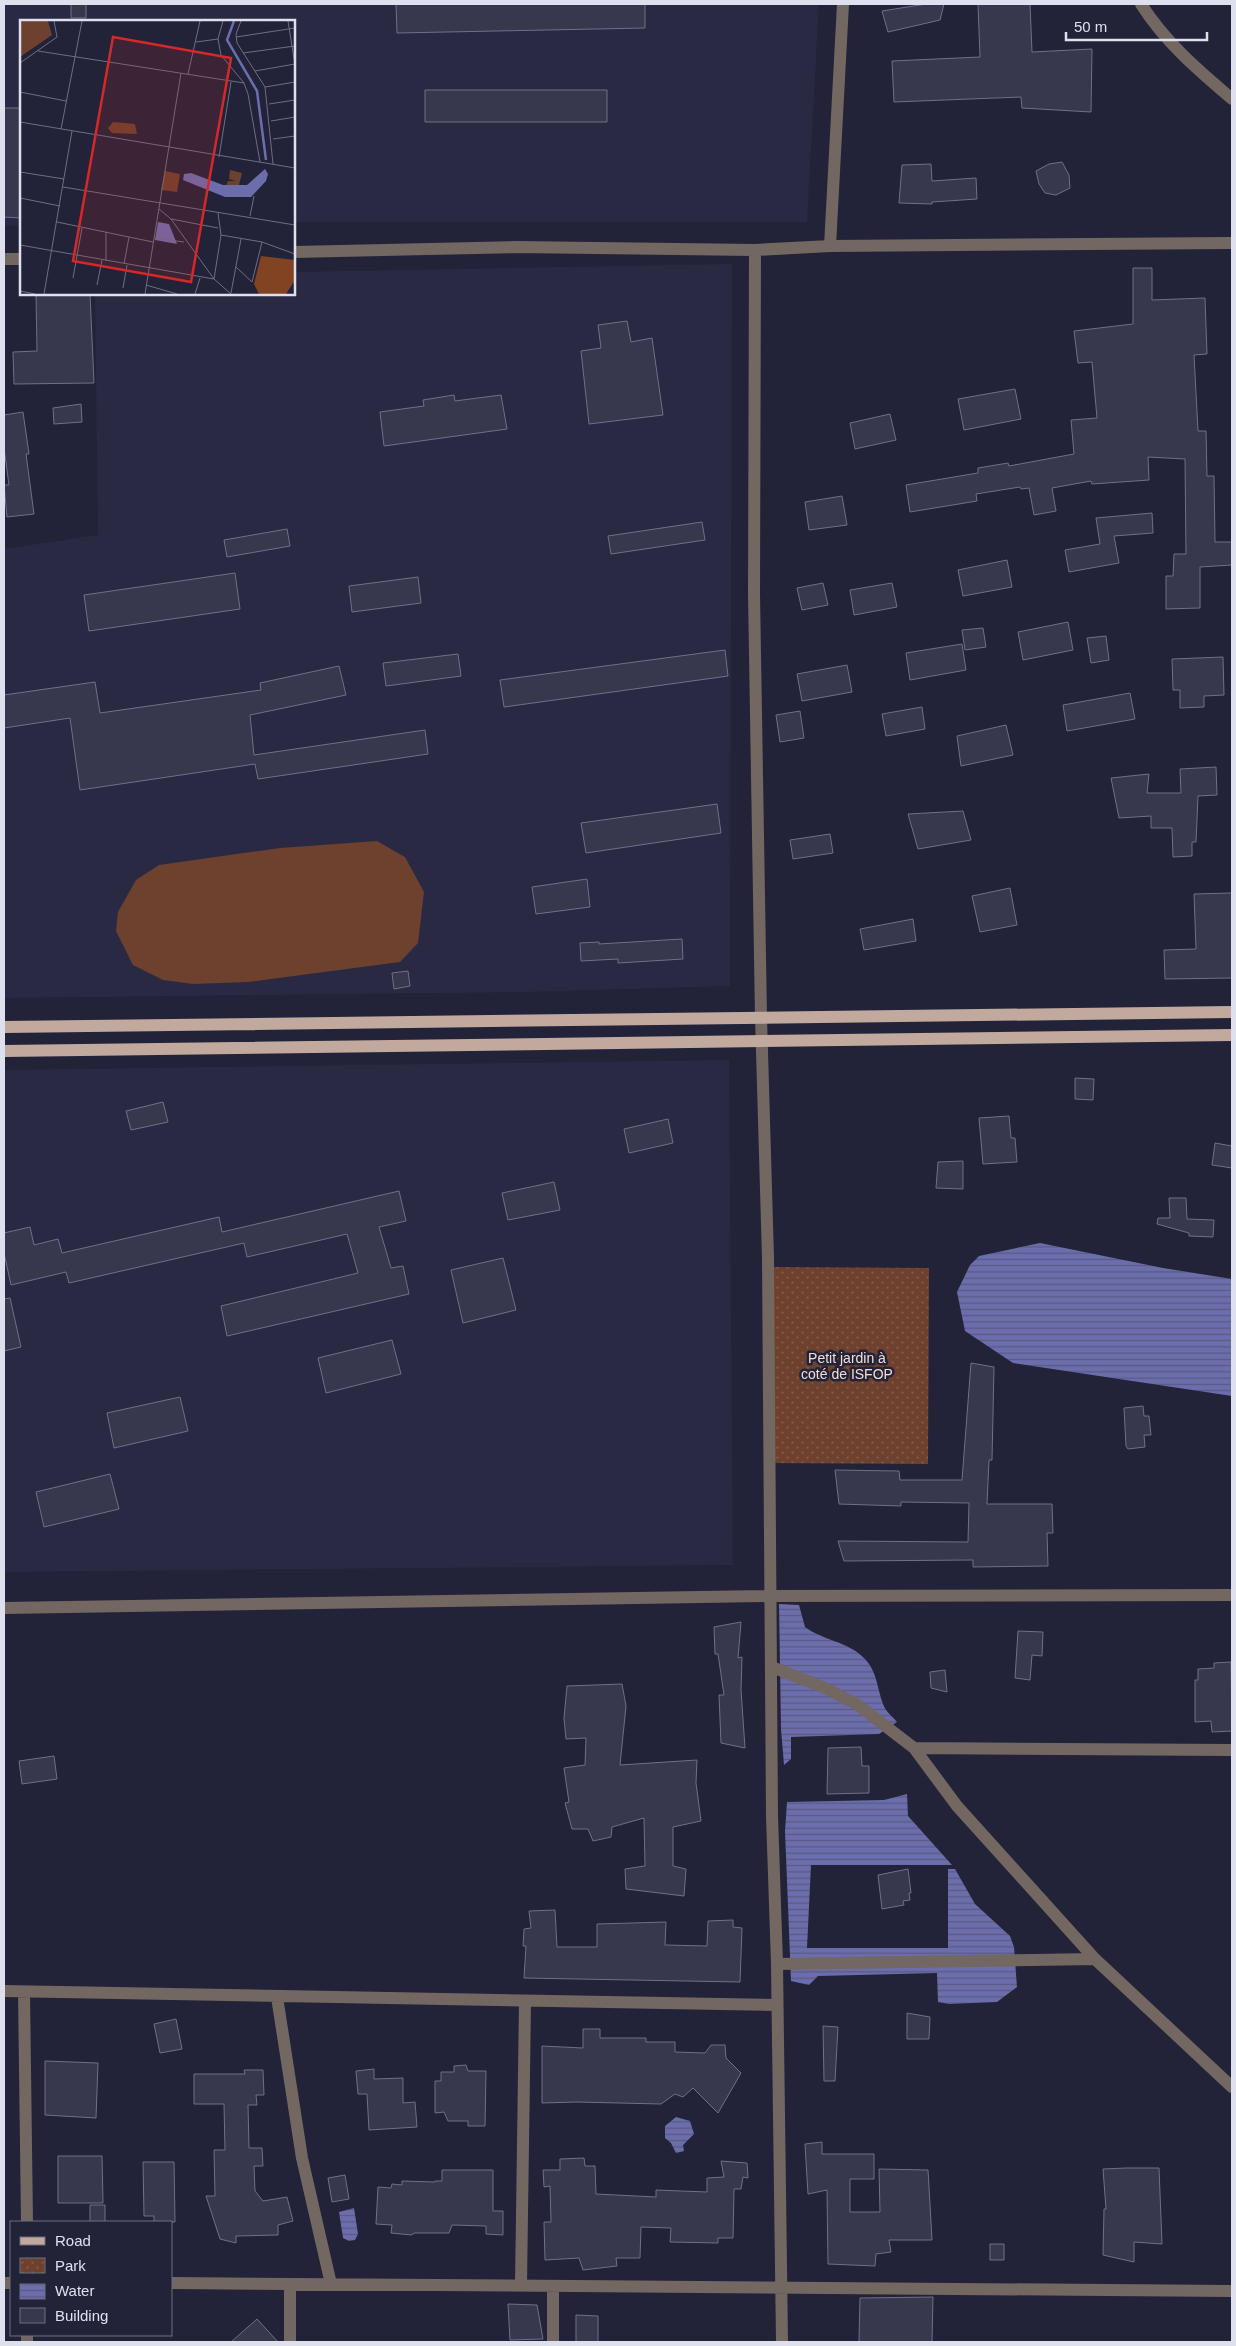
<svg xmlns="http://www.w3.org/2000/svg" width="1236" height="2346" font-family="Helvetica,sans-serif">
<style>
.built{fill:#292944}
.grass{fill:#6d412d}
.park{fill:url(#park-dots)}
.water{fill:url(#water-rules)}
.building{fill:#37384e;stroke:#6f7089}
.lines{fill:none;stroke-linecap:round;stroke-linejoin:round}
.minor{stroke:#736762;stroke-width:12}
.major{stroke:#c2a99e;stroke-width:12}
.labels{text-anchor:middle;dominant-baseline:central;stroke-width:5;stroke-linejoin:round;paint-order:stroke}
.park-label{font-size:14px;fill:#f2ddd5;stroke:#222338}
.inset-river{fill:none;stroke:#6c6dad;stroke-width:2.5}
.inset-road{fill:none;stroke:#6d6f81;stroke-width:1}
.view{fill:#d62828;fill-opacity:0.15;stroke:#d62828;stroke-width:2.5}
.inset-edge{fill:none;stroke:#dee0ee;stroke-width:2.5}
</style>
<defs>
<pattern id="park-dots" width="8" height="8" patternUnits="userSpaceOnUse" patternTransform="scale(1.25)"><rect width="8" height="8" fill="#6d412d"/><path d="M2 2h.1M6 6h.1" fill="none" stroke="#815c4c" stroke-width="1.8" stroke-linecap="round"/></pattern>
<pattern id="water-rules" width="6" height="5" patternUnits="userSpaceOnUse" patternTransform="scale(1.25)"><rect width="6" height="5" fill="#6c6dad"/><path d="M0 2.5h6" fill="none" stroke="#5a5a7f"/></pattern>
</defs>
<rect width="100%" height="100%" fill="#222338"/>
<path class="built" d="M4,4H819L807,222H294V21H21V225L4,226Z
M732,264L730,986L523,992L4,998V549L98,535L95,294H294V272Z
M729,1060L733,1565L4,1572V1070Z"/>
<path class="grass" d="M377,841L405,857L424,892L418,943L400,962L248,982L193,984L163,980L133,965L116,931L118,912L136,880L159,865L280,848Z"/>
<path class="park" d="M765,1267L929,1268L928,1464L764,1463Z"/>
<path class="water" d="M1040,1243L1163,1268L1232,1279V1396L1013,1363L965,1331L957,1292L970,1265L979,1256Z
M779,1604L799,1605L805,1627C824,1641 847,1641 864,1658C877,1671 877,1687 883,1704C885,1711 893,1717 897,1722L879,1734L791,1737V1759L784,1765L781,1729Z
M907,1794L908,1816L952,1865H811L807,1948H948V1869H955L975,1904L1010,1936L1014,1947L1017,1987L997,2002L949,2004L938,2002L937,1973L818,1976L809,1985L791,1981L785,1831L787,1802L884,1800Z
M676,2117L690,2121L694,2134L683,2145L684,2151L676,2153L671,2143L665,2138V2126Z
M354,2208L358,2234L355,2240L349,2241L343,2238L339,2212Z"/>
<path class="building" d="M71,4H86V18H71Z
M396,4H645V28L397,33Z
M926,4H944L940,20L888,32L882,11Z
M978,4H1030L1032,52L1092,49L1091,112L1022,108L1021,97L894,102L892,61L980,57Z
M425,90H607V122H425Z
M4,108H21V218L4,217Z
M1062,162L1069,175L1070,188L1056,195L1045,193L1039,184L1036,171L1049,164Z
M931,164L932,181L976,178L977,199L932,202V204L899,203L902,165Z
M1133,268H1152V300L1205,298L1207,354L1194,355L1198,431H1206L1207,476H1214L1215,542H1232V565L1200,567V608L1166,609V576H1173L1174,554H1186L1185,459L1148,457L1149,480L1092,484L1091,481L1052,488L1056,511L1034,515L1029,488L1021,489L1020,487L976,494L977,501L910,512L906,485L978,473V468L1008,463L1009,466L1074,454L1071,420L1097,418L1092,362L1078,363L1074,331L1133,324Z
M36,294H90L94,383L14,384L13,352L37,351Z
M627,321L631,342L652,338L663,415L589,424L581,351L601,348L598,325Z
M1015,389L1021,419L964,430L958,399Z
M454,395L455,401L501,395L507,429L384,446L380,412L424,406L423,400Z
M81,404L82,422L54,424L53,408Z
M23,412L29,454H26L34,514L7,517L4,485H9L4,448V415Z
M890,414L896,440L855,449L850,423Z
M842,496L847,525L809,530L805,502Z
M1152,513L1153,533L1114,536L1119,563L1069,572L1065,550L1100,544L1096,518Z
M702,522L705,540L611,554L608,536Z
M287,529L290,546L227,557L224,540Z
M1007,560L1012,587L963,596L958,570Z
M235,573L240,609L89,631L84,595Z
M418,577L421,603L352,612L349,586Z
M823,583L828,605L802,610L797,588Z
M892,583L897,607L854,615L850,590Z
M1068,622L1073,650L1023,660L1018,632Z
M983,628L986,647L965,650L962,630Z
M1106,636L1109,660L1091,663L1087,638Z
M962,644L966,670L910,680L906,653Z
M725,650L728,676L504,707L500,680Z
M458,654L461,676L386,686L383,663Z
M1223,657L1224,695L1204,696V707L1180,708V690H1173L1172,659Z
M847,665L852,692L802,701L797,674Z
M339,666L346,695L250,715L254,755L425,730L428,754L258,779L255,764L80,790L70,718L4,728V695L95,682L100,713L261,690L260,683Z
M1130,693L1135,719L1067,731L1063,705Z
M922,707L925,729L886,736L882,714Z
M800,711L804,738L780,742L776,715Z
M1006,725L1013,755L961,766L957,736Z
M1216,767L1217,795L1198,796L1196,842H1192V856L1173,857L1172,828H1151V816L1119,818L1111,778L1149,774L1147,793H1181L1180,769Z
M717,804L721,833L586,853L581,823Z
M963,811L971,840L918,849L908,814Z
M830,834L833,853L793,859L790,840Z
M587,879L590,907L536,914L532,887Z
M1010,888L1017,925L980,932L972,896Z
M1232,893V978L1165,979L1164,950L1196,949L1194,894Z
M913,919L916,941L864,950L860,929Z
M682,939L683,959L618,963V959L581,961L580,943L599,942V944Z
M408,971L410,986L394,989L392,973Z
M1075,1078L1094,1079L1093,1100L1075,1099Z
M163,1102L168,1122L131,1130L126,1111Z
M1009,1116L1011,1138H1015L1017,1162L983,1164L979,1118Z
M668,1119L673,1143L629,1153L624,1129Z
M1215,1143L1232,1146V1168L1212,1165Z
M963,1161V1189L936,1188L938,1162Z
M554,1182L560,1210L508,1220L502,1193Z
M399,1191L406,1221L379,1227L391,1268L403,1266L409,1294L227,1336L221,1306L358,1273L347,1234L247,1257L244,1243L69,1283L66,1272L11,1285L4,1253V1233L30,1227L34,1245L58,1239L62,1253L219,1217L222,1232Z
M1169,1198H1186L1187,1219L1214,1220L1213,1237L1189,1236V1233L1157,1224L1158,1218H1170Z
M503,1258L516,1310L463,1323L451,1270Z
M10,1298L21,1347L4,1351V1299Z
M392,1340L401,1374L326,1393L318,1358Z
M971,1363L994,1367L992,1460H989L987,1504H1052L1053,1533H1047L1048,1566L973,1567V1560L844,1561L838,1541L968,1542L969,1503L901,1502V1506L839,1504L835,1470L899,1471L900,1480H962Z
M180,1397L188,1431L114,1448L107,1413Z
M1143,1406L1144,1416H1149L1151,1435H1144L1145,1447L1128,1449L1126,1446L1124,1408Z
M110,1474L119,1509L44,1527L36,1492Z
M741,1622L738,1658L742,1657L741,1690L745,1748L721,1743L719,1695H724L718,1654H715L714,1627Z
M1018,1631L1043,1632L1042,1656L1032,1655L1030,1680L1015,1678Z
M1231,1662L1232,1731L1212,1732L1211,1721L1195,1722V1680H1198V1669L1214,1668V1663Z
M945,1670L947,1692L931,1688L930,1672Z
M622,1684L626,1706L620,1765L697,1760L696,1783L701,1821L673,1827V1866L686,1869L684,1896L626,1889L625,1869L645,1866L644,1818L612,1827L611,1837L593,1841L588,1829H572L565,1803L569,1802L564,1768L585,1765L586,1738L566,1739L564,1718L567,1686Z
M861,1747L862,1766H869V1793L827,1794L828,1748Z
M54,1756L57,1779L22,1784L19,1761Z
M908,1869L911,1893H909L910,1900L903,1901L904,1905L882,1909L878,1875Z
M555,1910L557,1947H597V1924L666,1922L665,1945L707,1946L708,1921L733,1920V1927L742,1928L740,1982L524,1978L526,1946H523L524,1929L531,1928L529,1911Z
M907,2013L930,2017L929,2039H907Z
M176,2019L182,2049L160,2053L154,2024Z
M823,2026L838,2027L835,2081H824Z
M583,2029H600V2038H646V2042H675V2052L705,2053L711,2045H725L726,2058L741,2073L718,2113L693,2088L683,2097L675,2094L661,2104L577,2102L542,2103V2046L583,2048Z
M45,2061L98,2063L96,2118L45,2115Z
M466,2065L468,2071H486L485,2126H468V2121H448L444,2112L435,2113V2081H441V2072H454V2066Z
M374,2069V2079L403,2078V2103L415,2102L417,2127L369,2130L367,2094H358L356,2071Z
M244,2070H263L264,2095H256L257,2105H248L249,2148H262L263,2166H254L255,2191L263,2201L287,2197L293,2221L278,2225V2235L236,2236V2243L220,2239L206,2196H215L214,2150H225L224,2104H194V2074H245Z
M822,2142V2154H874V2179H850V2212H880L879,2169L928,2170L932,2240H889L891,2252L876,2254L875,2266L828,2264L827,2190L808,2194L805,2144Z
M58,2156H102L103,2203H58Z
M584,2158L585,2166H595L596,2194L656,2197V2190L707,2192V2178L724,2177L721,2161L747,2163L748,2178L743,2177L741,2189H734L733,2238H718V2243L670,2242L671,2228L641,2227L640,2258H616L617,2266L583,2270L579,2258L545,2260L544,2222H551L550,2186L544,2187L543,2170H560V2159Z
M143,2162H174L175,2222H154V2216H144Z
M1126,2168H1159L1162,2244L1134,2242V2262L1103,2255L1104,2209H1106L1103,2169Z
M442,2170H493V2211H503V2235L486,2234V2226L452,2225L449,2233H414L412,2235L391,2233L392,2225L376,2224L378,2187L391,2188L392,2184L402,2185V2181L435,2182V2181H442Z
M345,2175L349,2199L332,2202L328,2178Z
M90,2205H105V2222H90Z
M990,2244H1004V2260H990Z
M933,2297L932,2342H859L860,2298Z
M508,2304L537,2305L543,2339L510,2340Z
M576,2315L598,2316V2342H576Z
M257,2319L278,2342H231Z"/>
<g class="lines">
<path class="minor" d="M1141,4C1165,42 1198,70 1232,99
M830,246L843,4
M755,250L754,594L761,1017L768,1258L772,1816L777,1964L782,2342
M294,252L516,247L755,250L830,246L1232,243
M4,259H21
M4,1608L771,1596L1232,1595
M772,1667L825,1688L858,1705L914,1748L957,1806L1095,1959L1232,2087
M914,1748L1232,1750
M777,1964L1095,1959
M4,1991L776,2005
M24,1992L27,2222
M277,1997L302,2158L331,2284
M4,2283H11
M171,2283L1232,2291
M521,2285L525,2002
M553,2286V2342
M27,2342V2335
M290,2342V2284"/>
<path class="major" d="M4,1027L1232,1012
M4,1051L1232,1035"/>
</g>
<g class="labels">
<g class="park-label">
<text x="847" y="1358">Petit jardin à<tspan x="847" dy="16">coté de ISFOP</tspan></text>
</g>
</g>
<g transform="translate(20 20)">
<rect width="275" height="275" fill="#222338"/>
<path d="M0,1H28L32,15L0,37ZM93,102L115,104L117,114L92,113L88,108Z" fill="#6d412d"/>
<path d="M241,236L275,240V260L266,274H239L234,264Z" fill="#824323"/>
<path d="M210,150L222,153L219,165L215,167L206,166L208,161H216L209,159ZM145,151L160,154L157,172L141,170Z" fill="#6d412d"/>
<path d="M245,149L248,154L246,161L231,177H205L163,160L164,154L171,153L203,165H227ZM138,202L149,204L157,224L135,220Z" fill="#6c6dad"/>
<path class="inset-river" d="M214,1L207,20L237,71L246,140"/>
<path class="inset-road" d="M203,1L198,19L201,35L224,63L228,74L240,142M221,1L216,14L217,23L245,67L253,144M268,1L275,45M216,17L275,8M176,22L198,19M18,31L224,63M223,33L275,26M0,43L37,17L34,1M235,51L275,44M168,54L180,1M245,67L275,62M0,72L46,81M249,84L275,80M251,101L275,97M0,102L275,148M41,109L62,1M253,119L275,116M199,137L211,62M0,152L44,159M43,167L275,205M0,178L40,186M139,189L151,199L194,259L211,274M230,196L234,176M151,199L198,208M37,202L133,222M86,212V241M201,215L242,222L275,234M134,218L164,222M0,225L194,259M104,244L109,217M216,247L232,262L242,222M53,258L62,208M194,259L201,215L198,193M77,265L82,240M126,265L157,274M103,268L107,245M0,271L15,274M211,273L221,219M24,274L52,111M125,274L161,53M175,274L180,258"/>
<path class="view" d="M93,17L211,38L171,262L53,241Z"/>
<rect width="275" height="275" class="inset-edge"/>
</g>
<rect width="1236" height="2346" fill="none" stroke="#dee0ee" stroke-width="10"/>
<rect x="10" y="2221" width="162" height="115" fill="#222338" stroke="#6d6f81"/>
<rect x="20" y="2237" width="25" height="8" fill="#c2a99e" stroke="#6d6f81"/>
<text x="55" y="2246" font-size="15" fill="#dee0ee">Road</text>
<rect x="20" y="2258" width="25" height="15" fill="url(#park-dots)" stroke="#6d6f81"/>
<text x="55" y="2271" font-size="15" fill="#dee0ee">Park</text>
<rect x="20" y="2284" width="25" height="15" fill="url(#water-rules)" stroke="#6d6f81"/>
<text x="55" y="2296" font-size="15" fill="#dee0ee">Water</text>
<rect x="20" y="2308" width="25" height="15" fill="#37384e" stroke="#6d6f81"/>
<text x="55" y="2321" font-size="15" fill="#dee0ee">Building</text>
<path d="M1066 32v8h141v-8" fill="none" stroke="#dee0ee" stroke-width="2.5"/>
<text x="1074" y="32" font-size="15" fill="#dee0ee" stroke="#222338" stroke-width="4" paint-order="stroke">50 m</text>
</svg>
